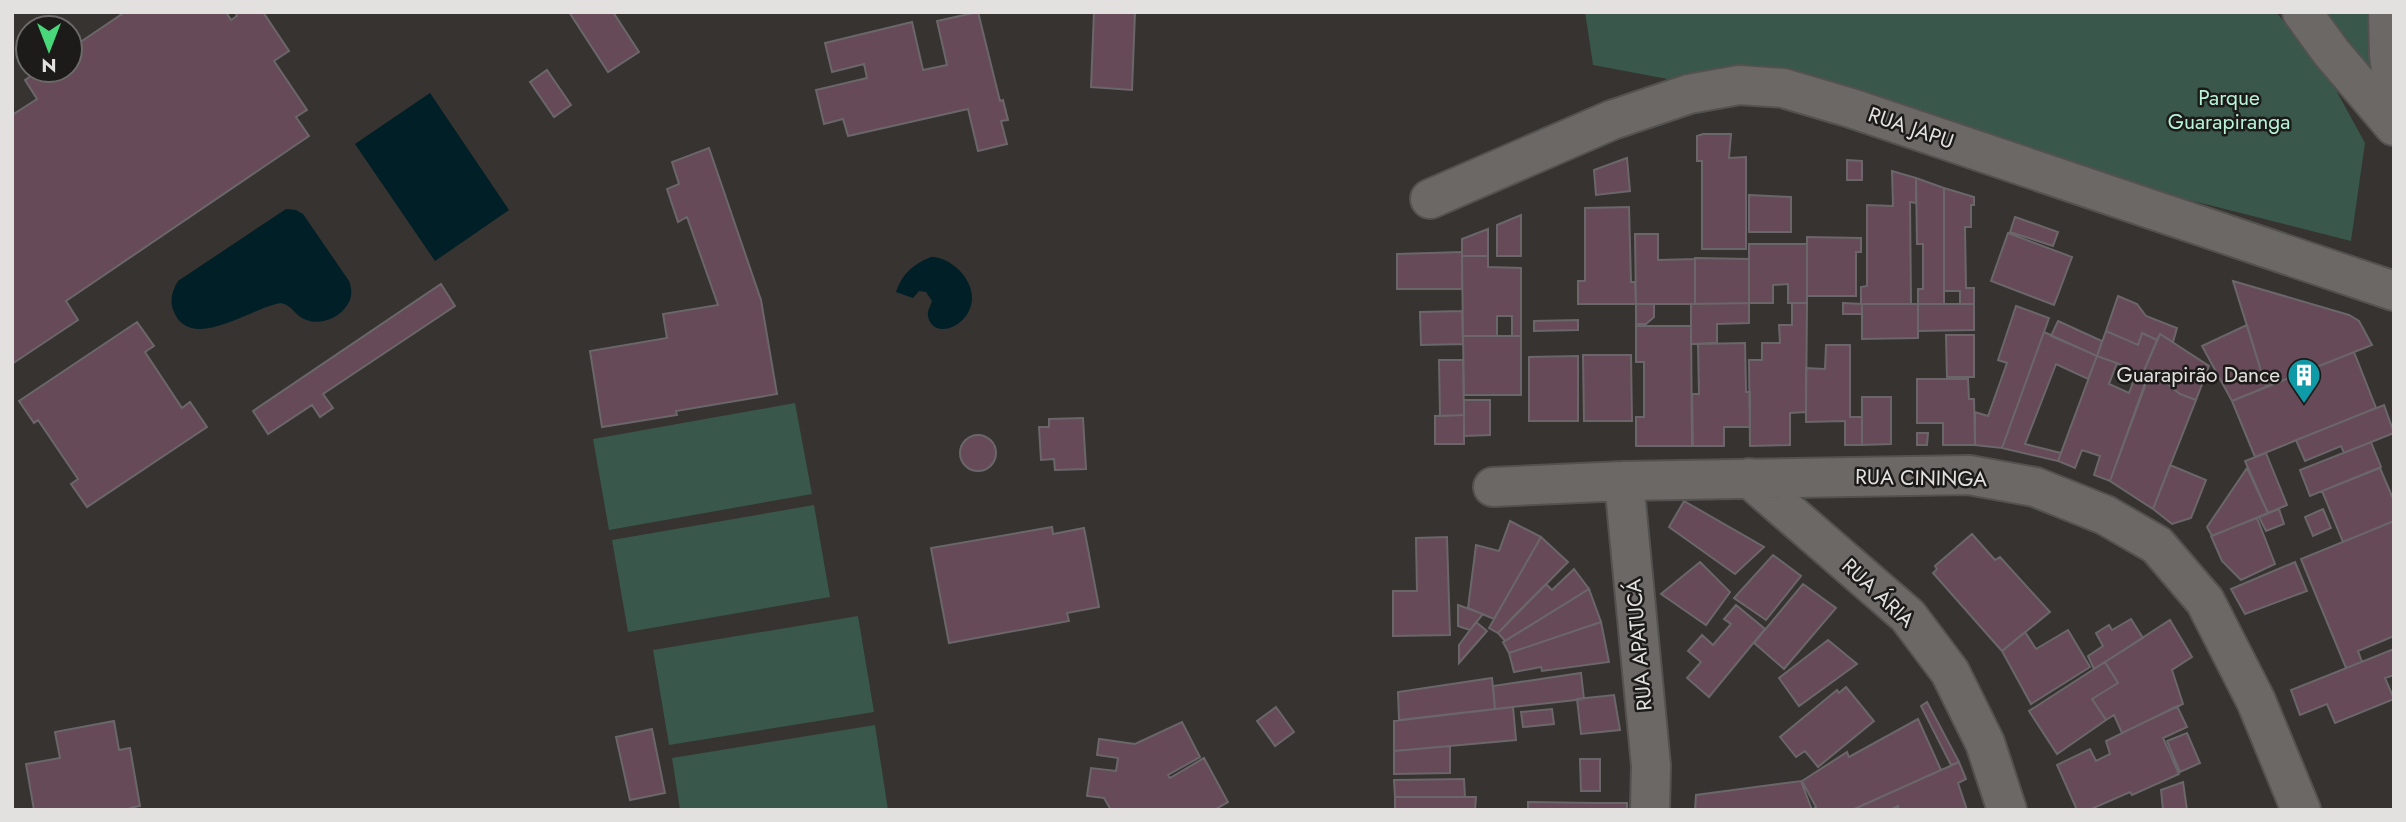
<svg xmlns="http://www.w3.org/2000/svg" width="2406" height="822" font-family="Jost,sans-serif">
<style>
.green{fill:#39574a}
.water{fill:#001f27}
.building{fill:#664a58;stroke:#6b6669;stroke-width:2}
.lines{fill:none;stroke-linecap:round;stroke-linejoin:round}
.street-casing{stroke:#545250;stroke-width:42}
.secondary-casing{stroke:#545250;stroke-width:42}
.street{stroke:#6c6865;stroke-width:38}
.secondary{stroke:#6c6865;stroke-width:38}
.labels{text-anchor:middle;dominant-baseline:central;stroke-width:5;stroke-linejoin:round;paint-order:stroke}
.park-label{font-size:21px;fill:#b6f3d7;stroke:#1c1b19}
.street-label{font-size:21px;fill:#e3e1df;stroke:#1c1b19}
.poi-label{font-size:21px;fill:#e3e1df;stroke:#1c1b19;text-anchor:end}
</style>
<rect width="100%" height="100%" fill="#363330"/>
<path class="green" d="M1585,12H2276L2325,70L2365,143L2351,241L1842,112L1593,65Z
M2323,12H2376L2381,83Z
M795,403L812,494L609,530L593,439Z
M814,505L830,597L628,632L612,540Z
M858,616L874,712L669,745L653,650Z
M875,725L888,810H680L672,758Z"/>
<path class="water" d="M430,93L509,210L435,261L355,144Z
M286,209L296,210L303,214L349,281C353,291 352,300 345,308C335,321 313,327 299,316C292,310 290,305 281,303C252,307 191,353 174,312C169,301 172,291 178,281Z
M931,257C942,257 952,263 960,271C998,313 934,349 928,316C927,310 931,306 932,301L926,292L919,291L913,298L896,292C902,274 913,264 931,257Z"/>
<path class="building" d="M125,12H226L231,20L237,16L235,12H263L289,51L274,61L307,110L296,117L309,136L66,301L78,320L12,364V115L37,99L25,80L40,70H70V49Z
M569,12H613L639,52L608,72Z
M978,12L1000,101L1003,100L1008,120L1001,121L1007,144L978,151L968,109L848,136L843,119L824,124L816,90L867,78L864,64L832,72L825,43L912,22L923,70L947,65L937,21Z
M1094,12H1135L1132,90L1091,87Z
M547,70L571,105L554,117L530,82Z
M1703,134H1731L1729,158L1746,157V249H1702V161H1697V136Z
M709,148L761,300L777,394L676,411L677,415L602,427L590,351L667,338L663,314L718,305L687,217L678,222L667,189L679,184L672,162Z
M1627,158L1630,191L1596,195L1594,170Z
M1847,160L1862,161V180H1847Z
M1892,171L1916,178V203L1910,202L1911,304H1861V287L1867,286V205L1893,206Z
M1916,178L1944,188V304H1918V289H1923V244H1917Z
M1944,188L1974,197V205H1971V227H1965L1966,288H1974V304H1960V291H1944Z
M1749,195L1791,197V232H1749Z
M1629,207L1631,282H1635L1636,304H1578V281H1585V208Z
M1521,215V256H1497V225Z
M2015,217L2058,232L2053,246L2010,232Z
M1488,229V256H1462V239Z
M2008,233L2072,257L2054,305L1991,281Z
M1635,234H1658V260L1695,259V304H1636Z
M1807,237L1861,238V252H1856V296H1807Z
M1749,244H1807V303H1788V284L1773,285V303H1749Z
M1462,252V289H1397V254Z
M1462,256H1488V267L1521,268V336H1512V316H1497V336H1463Z
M1695,258L1749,259V303L1695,304Z
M2233,281L2349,315L2359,321L2372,345L2266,387Z
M441,284L455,306L323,394L333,408L320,417L312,405L268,434L253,411Z
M2118,296L2137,304L2146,316L2177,328L2173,342L2160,334L2157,340L2142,333L2138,345L2106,331Z
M1749,303V323L1717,324V343L1691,344V304Z
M1792,303H1807L1806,412L1790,413V445L1750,446L1749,360H1762V343H1780L1779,325H1792Z
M1843,303L1862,304V314H1843Z
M1636,304H1654V317L1646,324H1636Z
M1862,304H1918V338L1862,339Z
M1918,304H1974V330L1918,331Z
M2016,306L2049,318L2002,448L1975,445V412L1988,416L2007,363L1998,360Z
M1462,311L1463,344L1421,345L1420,312Z
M1578,320V330L1534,331V321Z
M2058,321L2102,341L2097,356L2051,336Z
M137,322L154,346L145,352L182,408L190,402L207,427L87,507L71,484L78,479L38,420L34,423L19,401Z
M2247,325L2266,387L2232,401L2202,346Z
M1636,326H1691L1692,446H1636V417H1644V362H1636Z
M2106,331L2138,345L2142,333L2157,340L2143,373L2097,356Z
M2044,332L2097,356L2088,379L2056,364L2025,444L2061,453L2058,461L2002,448Z
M2160,334L2209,366L2196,400L2180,394L2151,370L2148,375L2143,373Z
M1946,335H1974V377H1947Z
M1463,336H1521V395H1464Z
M1745,343L1746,392H1750V427H1724V446H1693L1692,394H1699L1698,344Z
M1826,345H1850V417H1862V445H1845V421L1806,422V368L1825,369Z
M2354,352L2376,408L2255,457L2232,401Z
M1583,355H1631L1632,421H1584Z
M1578,356V421H1529V357Z
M2097,356L2117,363L2109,384L2129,393L2137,372L2148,375L2110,481L2094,475L2100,456L2082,450L2075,468L2058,461Z
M1439,360H1463L1464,415L1440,416Z
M2151,370L2180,394L2196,400L2153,509L2110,481Z
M1917,379H1968L1969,399H1974L1975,445H1943V423H1917Z
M1862,397H1891V444L1862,445Z
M1464,400H1490V435L1464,436Z
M2384,405L2394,433L2344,453L2341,446L2305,461L2296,440Z
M1464,415V444H1435V416Z
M1083,418L1086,469L1055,470L1054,459L1041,460L1039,427H1049V419Z
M1917,433H1928L1927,445H1917Z
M960 453a18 18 0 1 1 36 0a18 18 0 1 1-36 0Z
M2371,442L2381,467L2310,496L2300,470Z
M2266,453L2287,505L2268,513L2245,461Z
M2170,465L2206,480L2191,518L2172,524L2153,509Z
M2247,468L2268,513L2212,536L2207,527Z
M2380,468L2394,501V521L2343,542L2322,491Z
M1684,501L1764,547L1735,574L1669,527Z
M2279,509L2284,524L2266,531L2259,517Z
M2323,509L2331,528L2313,536L2305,517Z
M2257,518L2275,564L2241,580L2222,561L2211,536Z
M1510,521L1541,537L1494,619L1468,608L1476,545L1499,551Z
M2394,521V636L2358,651L2362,662L2346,668L2301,559Z
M1052,527L1053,534L1084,528L1099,607L1067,613L1069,621L949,643L931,548Z
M1972,534L1995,560L2000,557L2050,612L2002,651L1933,573L1937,569L1935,566Z
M1447,537L1450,635L1393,636V591H1417L1416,538Z
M1541,537L1568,562L1498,633L1489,628Z
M1773,555L1801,576L1766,620L1734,598Z
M1700,562L1730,592L1706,625L1661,594Z
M2295,562L2307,591L2245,614L2231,589Z
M1574,569L1589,589L1505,641L1498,633L1514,616L1546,584L1552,590Z
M1803,584L1836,608L1784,669L1754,643Z
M1589,589L1601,622L1509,653L1503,642Z
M1458,605L1483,614L1470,630L1458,626Z
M1736,605L1765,629L1709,697L1687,678L1701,662L1688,651L1702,635L1713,645L1731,624L1724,619Z
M2131,619L2143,638L2094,669L2088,656L2103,646L2096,633L2109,625L2112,630Z
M2170,620L2192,657L2172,670L2183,704L2122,733L2114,715L2106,720L2092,699L2118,683L2105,662Z
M1476,622L1487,631L1459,663V645Z
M1601,622L1609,662L1542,671L1541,667L1514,672L1509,653Z
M2068,630L2090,667L2031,704L2002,651L2025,632L2036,649Z
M1828,640L1857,664L1799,706L1779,678Z
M2394,649V675L2385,678L2394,699L2335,723L2327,704L2300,715L2291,690Z
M2105,662L2118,683L2092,699L2106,720L2057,754L2029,711Z
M1581,673L1584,699L1495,709L1493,686Z
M1492,678L1495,709L1399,720L1398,692Z
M1846,687L1874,721L1818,767L1805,751L1796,757L1780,737L1837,690L1839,693Z
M1614,695L1620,730L1581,734L1577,699Z
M1927,702L1959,762L1951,765L1921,706Z
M2177,706L2187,727L2163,738L2179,774L2132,795L2130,792L2089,810H2077L2057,765L2090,749L2096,761L2110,754L2106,741Z
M1276,707L1294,732L1275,746L1257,721Z
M1513,707L1516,740L1394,751V721Z
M1552,709L1554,724L1523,727L1521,712Z
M1918,719L1941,770L1852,810H1812L1816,807L1802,781L1847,752L1849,757Z
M114,721L119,750L130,748L140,806L130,808V810H34L26,764L60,758L55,732Z
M1182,722L1200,757L1168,775L1170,778L1204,758L1228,802L1214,810H1111L1104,798L1087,796L1091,768L1116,771L1118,758L1097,755L1099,739L1135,744Z
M652,729L665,793L630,800L616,737Z
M2187,733L2200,763L2180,772L2167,741Z
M1450,746V773L1394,774V751Z
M1580,759H1600V791H1581Z
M1959,762L1966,779L1958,783L1967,810H1899L1898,806L1890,810H1852Z
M1464,779L1465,797H1395L1394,780Z
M1801,781L1812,810H1695L1696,795Z
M2183,782L2187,810H2163L2161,790Z
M1395,797H1476L1475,810H1395Z
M1528,802L1597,803H1627V810H1528Z"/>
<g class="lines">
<defs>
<path id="street" d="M2302,12L2331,52L2394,126
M1430,199L1612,120L1689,94L1739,85L1783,88L1851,108L2394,291
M1749,478L1908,616L1950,672L1985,743L2007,810
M1624,481L1651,766L1650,810
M1493,487L1624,481L1969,475L2035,487L2105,515L2157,545L2205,601L2256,701L2301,810"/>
<path id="secondary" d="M2388,12L2389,54L2394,97"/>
</defs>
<use href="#street" class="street-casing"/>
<use href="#secondary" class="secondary-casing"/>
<use href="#street" class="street"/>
<use href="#secondary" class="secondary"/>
</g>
<defs>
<symbol id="building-pin" viewBox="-11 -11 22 30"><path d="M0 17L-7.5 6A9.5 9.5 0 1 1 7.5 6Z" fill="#0f9aa8" stroke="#1c1b19"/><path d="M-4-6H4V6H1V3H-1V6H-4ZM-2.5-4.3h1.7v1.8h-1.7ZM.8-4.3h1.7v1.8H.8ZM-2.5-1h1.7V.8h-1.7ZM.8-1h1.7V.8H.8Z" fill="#fff"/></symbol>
</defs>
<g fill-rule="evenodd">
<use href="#building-pin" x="2285" y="356" width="38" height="52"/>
</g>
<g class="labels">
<g class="park-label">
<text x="2229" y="98">Parque<tspan x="2229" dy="24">Guarapiranga</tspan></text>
</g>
<g class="street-label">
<text transform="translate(1911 128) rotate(19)">RUA JAPU</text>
<text transform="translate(1921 478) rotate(1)">RUA CININGA</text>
<text transform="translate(1878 593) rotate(43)">RUA ÁRIA</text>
<text transform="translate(1639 645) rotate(-95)">RUA APATUCÁ</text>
</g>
<g class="poi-label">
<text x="2280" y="375">Guarapirão Dance</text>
</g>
</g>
<rect width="2406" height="822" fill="none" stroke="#e3e1df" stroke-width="28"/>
<g transform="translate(49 49) rotate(180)"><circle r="33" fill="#1c1b19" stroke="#6c6a68" stroke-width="2"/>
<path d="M0-5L12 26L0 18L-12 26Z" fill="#48d779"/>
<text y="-10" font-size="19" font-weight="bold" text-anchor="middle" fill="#e3e1df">N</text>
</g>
</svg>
